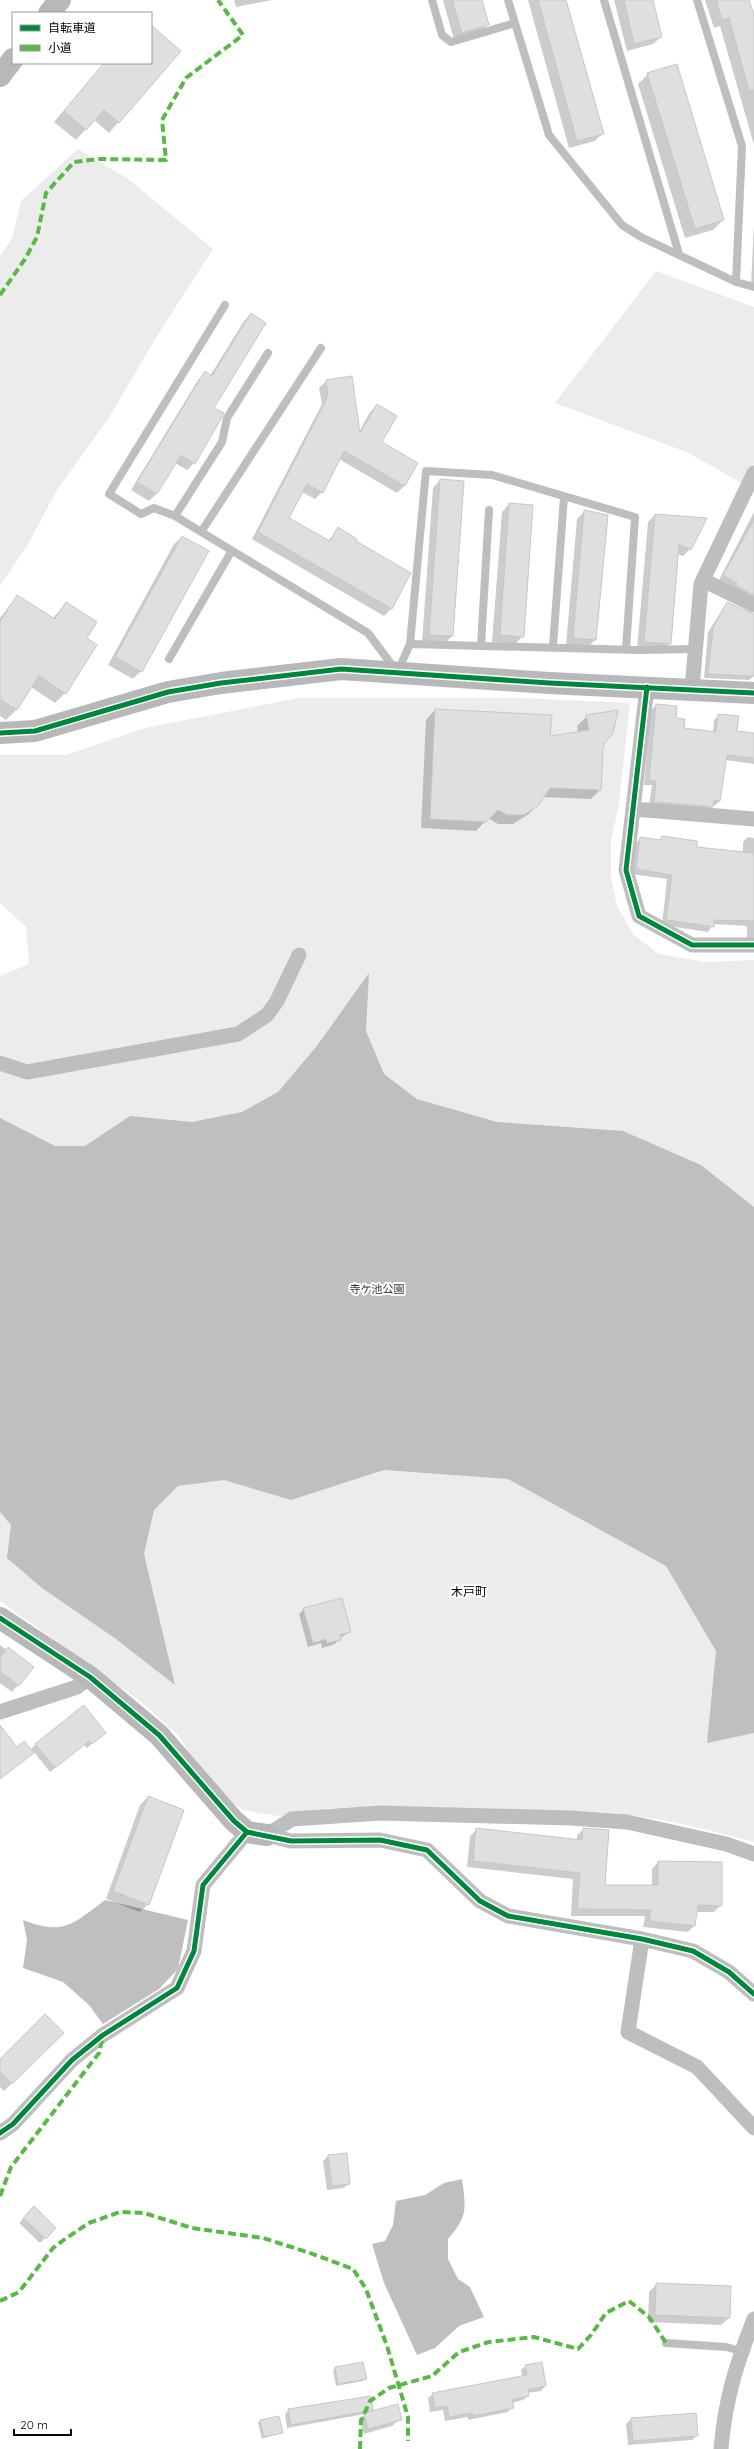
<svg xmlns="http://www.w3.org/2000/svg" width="754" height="2449" font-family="Quicksand,'Noto Sans JP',sans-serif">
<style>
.green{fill:#ececec}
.water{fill:#bfbfbf}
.shadow{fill:#0003}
.building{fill:#dfdfdf;stroke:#c7c7c7}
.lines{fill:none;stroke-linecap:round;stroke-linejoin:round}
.lane{stroke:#bebebe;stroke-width:8}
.street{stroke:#bebebe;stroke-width:15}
.secondary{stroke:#b8b8b8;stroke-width:22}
.quiet{stroke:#58b947;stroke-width:4;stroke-dasharray:8 4;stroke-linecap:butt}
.cycleway-casing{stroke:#fff;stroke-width:8}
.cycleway{stroke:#00873e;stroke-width:5}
.labels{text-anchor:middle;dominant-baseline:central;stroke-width:4;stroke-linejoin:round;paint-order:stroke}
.park-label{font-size:11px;fill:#333;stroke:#fff}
.neighbourhood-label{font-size:12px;fill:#000;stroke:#fff}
</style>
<rect width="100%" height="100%" fill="#fff"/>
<path class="green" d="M78,149L127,178L213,249L157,336L110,416L57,490L28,544L0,586V256L12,239L21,201Z
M656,271L754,307V463L743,484L689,453L555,403Z
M298,698H519L630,703L619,804L611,841V877L617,906L634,935L659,954L705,962L754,960V1842C704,1828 652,1816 600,1812L390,1806L329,1808L278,1816L243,1810L221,1795L200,1773L179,1736L140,1701L0,1601V976L29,964L26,927L0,903V755H66L145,728Z"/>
<path class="water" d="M369,973L366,1031L384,1074L417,1099L497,1122L623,1131L701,1165L754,1207V1733L707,1743L716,1651L666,1566L508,1479L384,1470L291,1500L224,1480L178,1486L154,1510L144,1554L175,1685L116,1639L42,1588L7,1558L11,1525L0,1512V1118L55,1146H85L130,1116L192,1122L242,1112L278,1092L316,1047Z
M105,1900L188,1920L178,1969L159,1989L103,2024L89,2005L63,1982L23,1968L27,1940L23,1920C64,1936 73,1924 105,1900Z
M462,2179C466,2209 468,2216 448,2239V2259L458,2279L470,2287L484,2317L459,2326L435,2348L417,2355L384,2283L372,2244L385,2241L393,2225L396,2201L425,2195L444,2183Z"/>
<path class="shadow" d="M234,0H272L236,7Z
M443,0H481L488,25L480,32L454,40Z
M528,0H566L603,133L595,141L569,148Z
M614,0H652L661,37L653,44L627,51Z
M705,0H748L754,19V145L720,26L714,28Z
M151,26L180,51L109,133L94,120L76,140L54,122L104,63H151Z
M648,74L723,220L713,230L685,238L638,84Z
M754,223V286H751Z
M251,314L213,408L194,463L187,470L175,463L156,494L149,501L131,490L198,380L205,373L210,376L244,321Z
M326,381L359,432L370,412L377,405L381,443L414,467L404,486L397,493L339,459L322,492L315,499L302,492L288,518L328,541L338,529L354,541L410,573L391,609L384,616L252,539L322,404L319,388Z
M440,480L452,636L444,644L422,642L433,488Z
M509,504L523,636L515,644L492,642L502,512Z
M585,511L595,640L588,647L566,645L577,519Z
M754,512V603L719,580Z
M655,515L705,519L690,549L683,556L677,554L670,643L663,651L637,649L648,522Z
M182,537L141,671L133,679L108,665L174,544Z
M17,596L53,618L66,603L86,638L65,693L55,703L31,687L16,710L6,720L0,716V618Z
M727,603L754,614V676L749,680L704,678L708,632Z
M656,705L675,719L683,729L713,732L714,720L719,715L736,732L754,734V764L725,760L720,801L707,811L649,806L652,785H644L651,710Z
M435,710L549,737L578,733L577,726L587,716L604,742L602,748L600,790L591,799L543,797L529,814L513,824H498L488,818L476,831L421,828L426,720Z
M662,837L695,848L743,853V842L748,837L754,838V941H747V926L713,924L708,932L662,925L667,879L631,874L636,843L641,838L658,841Z
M304,1609L350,1632L340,1638L335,1644L322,1648L321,1643L308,1647L299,1614Z
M0,1645L33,1668L12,1692L0,1683Z
M0,1734L17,1748L30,1750L36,1744L100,1737L87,1748L84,1745L50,1772L34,1752L0,1779Z
M148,1797V1904L140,1912L106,1899L140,1805Z
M477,1829L577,1840V1835L584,1829L604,1886H652V1869L658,1862L721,1905L714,1912H696L694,1926L688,1932L643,1927L645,1916H571L573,1879L467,1867L470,1836Z
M63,2033L4,2091L0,2087V2060Z
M328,2156L349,2183L344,2188L327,2190L323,2161Z
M34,2208L55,2228L40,2243L19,2223Z
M657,2284L729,2318L721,2325L648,2322L649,2292Z
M363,2363L366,2379L363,2381L336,2386L333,2370L335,2368Z
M526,2366L545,2386L541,2391L528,2393V2396L523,2400L512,2403V2407L508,2412L468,2420V2417L445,2421L443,2410L430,2412L428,2398L433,2394L522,2377L521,2370Z
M372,2409L368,2413L397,2421L392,2426L364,2434L359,2419L365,2414L287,2428L285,2414L289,2410Z
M631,2419L697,2435L692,2440L628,2445L626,2424Z
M260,2421L281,2432L262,2439L258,2423Z"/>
<path class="building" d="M452,0H482L489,25L462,33Z
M538,0H566L604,134L577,141Z
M624,0H653L662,37L634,44Z
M716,0H749L754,15V90L749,91L729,18L722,20Z
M151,25L181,51L119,123L104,110L86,130L64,111L104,63H151Z
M677,64L724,220L695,229L647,73Z
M251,313L266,323L214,408L224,413L222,417L195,464L181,455L157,494L137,482L205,371L212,376Z
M352,376L360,433L377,404L397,416L382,442L418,463L405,486L344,451L323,493L307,484L289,518L330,541L338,527L357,539L356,541L411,573L392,609L258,532L328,396L326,380Z
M440,479L464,481L453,636L429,635Z
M509,503L533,505L524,637L500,635Z
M584,510L608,515L596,640L573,638Z
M655,514L707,518L691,550L679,544L671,644L644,642Z
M754,520V595L736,586L737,583L723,575Z
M182,536L209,551L142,672L115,657Z
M17,595L55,619L66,602L97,622L87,638L97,645L66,694L39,676L17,710L0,699V622Z
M727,602L754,614V676L708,674L713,627Z
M656,704L677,706L676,718L685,719L684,728L716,732L718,714L739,716L737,731L754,733V758L727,755L720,801L714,800L713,807L654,802L656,781L649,780Z
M435,709L552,715L550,736L589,730L586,715L618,710L613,734L605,742L603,749L601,790L550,788L539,805L524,815H508L498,810L486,822L430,819Z
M662,836L697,841V847L754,853V921L714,920V927L666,920L672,875L636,869L640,837L661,840Z
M342,1598L351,1632L340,1635L341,1640L327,1643L326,1639L313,1643L303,1608Z
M8,1647L34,1667L19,1686L0,1671V1658Z
M84,1705L106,1733L92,1744L89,1741L55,1768L35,1744Z
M0,1725L17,1747L24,1741L34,1753L0,1779Z
M148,1796L184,1810L149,1905L113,1891Z
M476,1828L582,1840L583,1828L609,1830L605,1885H658V1861L722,1862V1906L698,1905L695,1926L649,1921L651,1910L577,1909L580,1873L473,1861Z
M45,2014L64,2033L12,2084L0,2072V2059Z
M347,2153L350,2184L332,2186L328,2155Z
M34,2206L56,2228L46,2239L23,2218Z
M656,2283L731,2286L730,2318L655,2315Z
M363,2362L367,2379L338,2384L335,2367Z
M542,2362L546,2386L528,2390L529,2396L512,2400L514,2408L473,2416L472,2413L449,2417L447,2406L435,2408L432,2393L527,2375L525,2365Z
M371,2396L373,2410L291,2425L288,2409Z
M398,2404L402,2420L368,2429L364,2413Z
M696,2413L698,2436L633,2441L631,2418Z
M279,2416L283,2433L264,2437L260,2420Z"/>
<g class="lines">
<path class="lane" d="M432,0L442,35L451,42L515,23
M508,0L549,135L622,225L641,237L736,282L754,287
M604,0L679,254
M697,0L742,146L736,282
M225,305L109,494L141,514L154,508L175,516L368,633L395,669
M175,516L222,442L227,418L268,353
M201,532L321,348
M410,644L638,650L696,649
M481,645L489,510
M553,646L564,497
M169,659L231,552
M398,671L410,644L426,471L492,475L635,517L626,649
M666,2343L726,2347L741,2351"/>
<path class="street" d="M703,580L754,605
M647,687L626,870L639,916L692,945H754
M692,689L701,584L754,473
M634,809L754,819
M0,1063L27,1072L238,1034L267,1015L277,1001L299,955
M0,1712L77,1687L90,1677
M267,1835L291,1841L380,1840L427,1850L480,1901L508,1916L642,1939L693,1951L729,1972L754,1994
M267,1835L292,1819L380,1813L571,1818L627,1822L726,1844L754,1854
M642,1939L628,2032L697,2067L754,2128
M0,2133L13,2124L72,2060L103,2035L177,1988L194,1951L203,1885L247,1832
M721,2449C725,2400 736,2365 754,2319"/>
<path class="secondary" d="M49,13L60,0
M0,76L13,59
M0,733L35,731L168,692L221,683L341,669L549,683L754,693
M0,1618L90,1677L159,1735L234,1821L247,1832L267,1835"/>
<path class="quiet" d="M0,295L25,259L37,237L46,193L74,162L99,159L166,160L162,120L186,78L243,35L218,0
M0,2196L11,2167L99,2053L103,2036
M0,2301L19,2292L53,2248L65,2239L89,2223L120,2212L144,2213L192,2228L263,2238L310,2253L353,2269L366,2289L387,2346L408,2417V2441
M360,2449L361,2421L370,2401L389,2388L432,2376L459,2352L489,2342L534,2337L578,2349L591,2335L606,2313L629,2301L649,2317L666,2343"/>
<defs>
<path id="cycleway" d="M647,687L626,870L639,916L692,945H754
M0,733L35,731L168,692L221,683L341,669L549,683L754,693
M0,1618L90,1677L159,1735L234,1821L247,1832L291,1841L380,1840L427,1850L480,1901L508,1916L642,1939L693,1951L729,1972L754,1994
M0,2133L13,2124L72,2060L103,2035L177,1988L194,1951L203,1885L247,1832"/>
</defs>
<use href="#cycleway" class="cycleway-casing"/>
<use href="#cycleway" class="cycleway"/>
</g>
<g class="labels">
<g class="park-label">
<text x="377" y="1289">寺ケ池公園</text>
</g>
<g class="neighbourhood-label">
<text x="469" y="1591">木戸町</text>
</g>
</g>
<rect x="12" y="12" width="140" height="52" fill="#ffffff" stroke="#999999"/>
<rect x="20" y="25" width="20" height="6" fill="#00873e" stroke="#999999"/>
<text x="48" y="32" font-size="12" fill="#000000">自転車道</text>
<rect x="20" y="45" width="20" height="6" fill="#58b947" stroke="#999999"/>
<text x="48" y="52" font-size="12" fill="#000000">小道</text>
<path d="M14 2429v6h57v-6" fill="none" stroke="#000000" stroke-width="2"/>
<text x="20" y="2429" font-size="12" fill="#000000" stroke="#ffffff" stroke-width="3" paint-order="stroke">20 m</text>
</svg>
